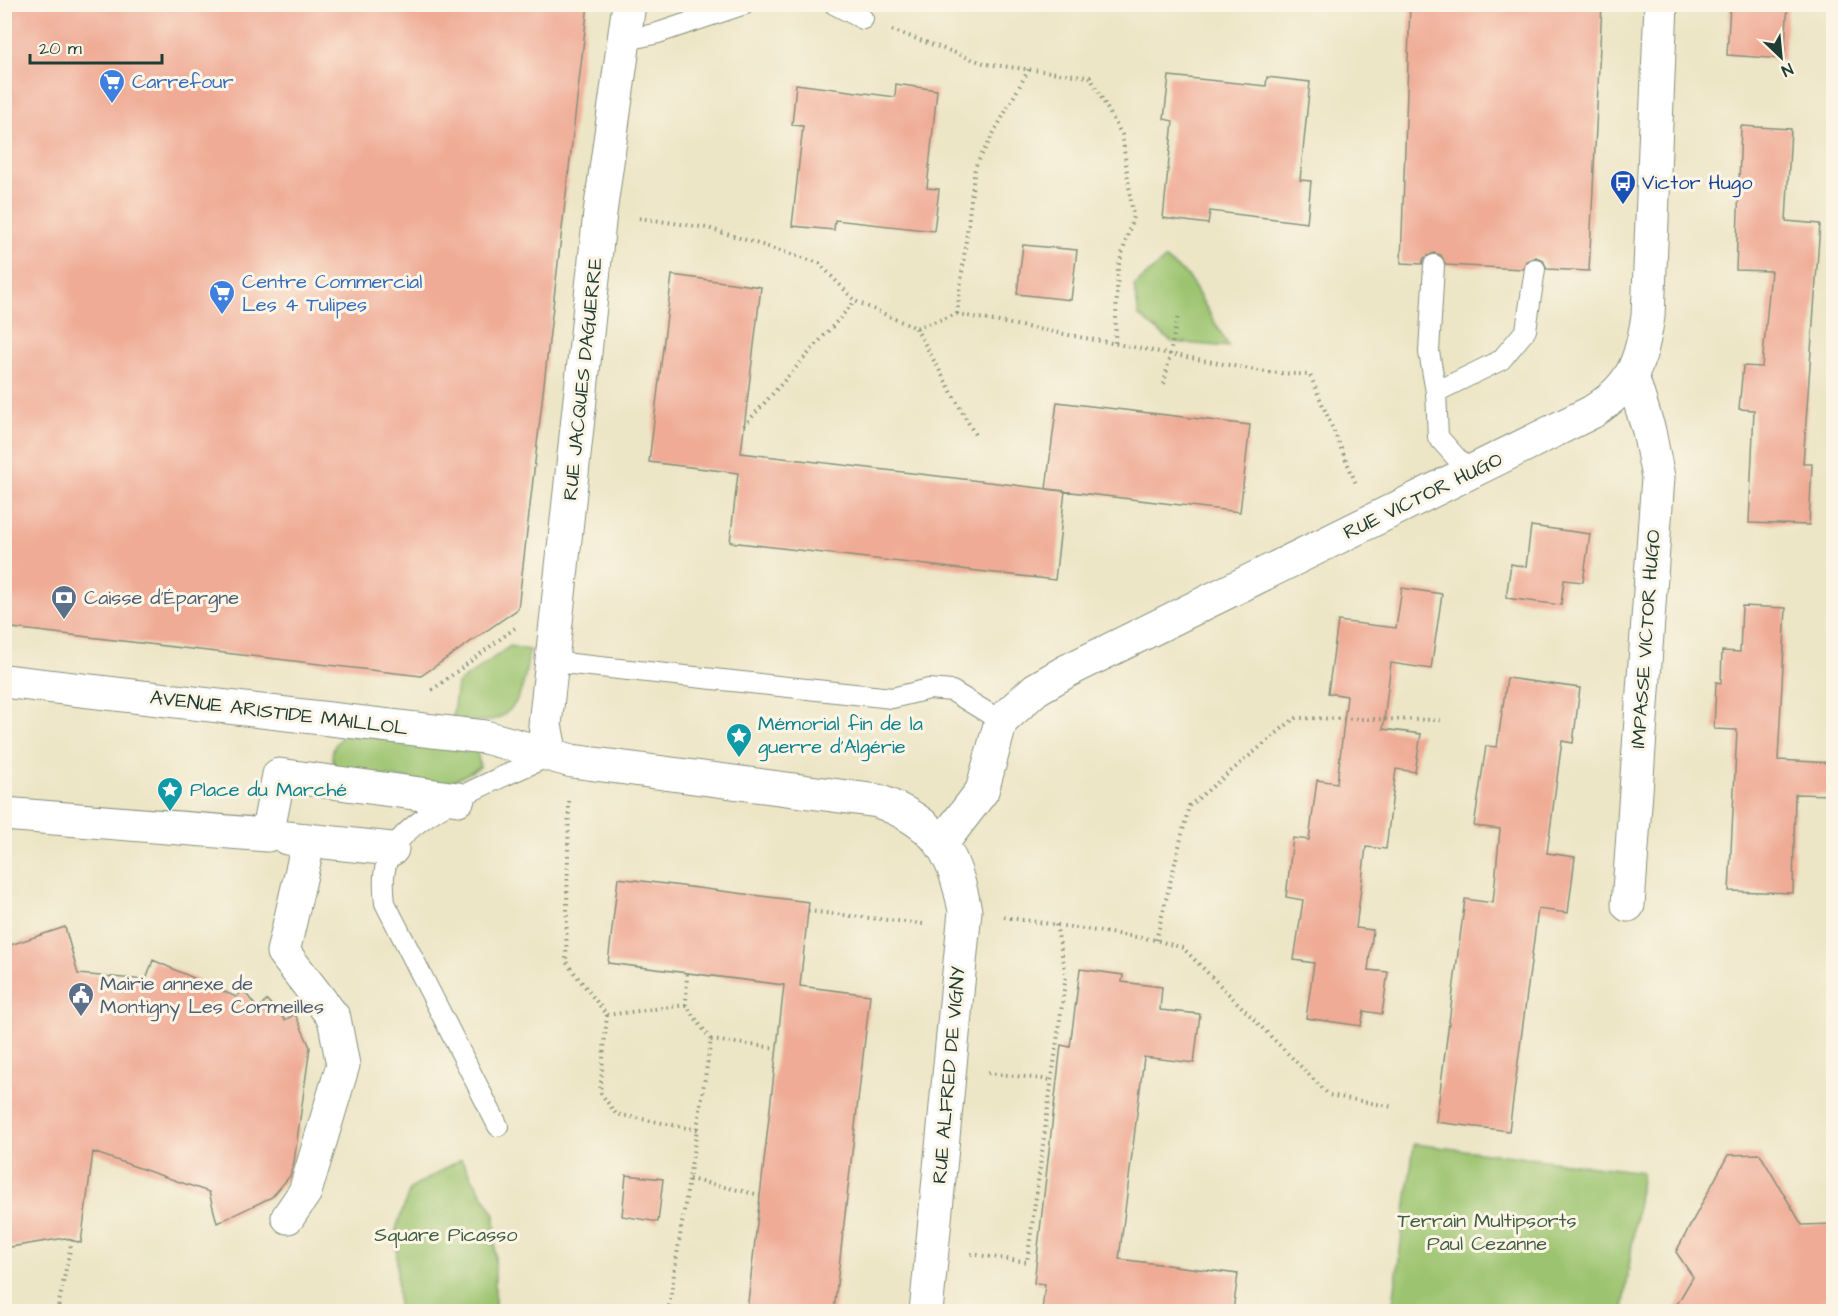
<svg xmlns="http://www.w3.org/2000/svg" width="1838" height="1316" font-family="'Architects Daughter',sans-serif">
<style>
.green{fill:#9cc470;stroke:#5e8052;stroke-width:1.5}
.building{fill:#efab95}
.lines{fill:none;stroke-linecap:round;stroke-linejoin:round}
.lane-casing{stroke:#86917d;stroke-width:22}
.street-casing{stroke:#86917d;stroke-width:35}
.path{stroke:#86917d;stroke-width:4;stroke-dasharray:1.5 4.5;stroke-linecap:butt}
.lane{stroke:#fff;stroke-width:20}
.street{stroke:#fff;stroke-width:33}
.labels{text-anchor:middle;dominant-baseline:central;stroke-width:6;stroke-linejoin:round;paint-order:stroke}
.shop-label{font-size:20px;fill:#366cbe;stroke:#fcf5e5;text-anchor:start}
.transit-label{font-size:20px;fill:#164399;stroke:#fcf5e5;text-anchor:start}
.street-label{font-size:20px;fill:#1f3d34;stroke:#fcf5e5}
.service-label{font-size:20px;fill:#4e5e75;stroke:#fcf5e5;text-anchor:start}
.culture-label{font-size:20px;fill:#0d838f;stroke:#fcf5e5;text-anchor:start}
.park-label{font-size:20px;fill:#3e5f43;stroke:#fcf5e5}
</style>
<rect width="100%" height="100%" fill="#fcf5e5"/>
<filter id="ink" filterUnits="userSpaceOnUse"><feTurbulence type="fractalNoise" baseFrequency=".0167" numOctaves="2"/><feDisplacementMap in="SourceGraphic" scale="12" xChannelSelector="R" yChannelSelector="G"/><feConvolveMatrix kernelMatrix="1 2 1 2 8 2 1 2 1" color-interpolation-filters="sRGB"/></filter>
<filter id="wash" filterUnits="userSpaceOnUse"><feTurbulence type="fractalNoise" baseFrequency=".008" numOctaves="4" result="noise"/><feDisplacementMap in="SourceGraphic" scale="24" xChannelSelector="R" yChannelSelector="G"/><feGaussianBlur stdDeviation="1.35" result="paint"/><feColorMatrix in="noise" values="0 0 0 0 0 0 0 0 0 0 0 0 0 0 0 0 0 1.4 0 .05"/><feComposite in="paint" operator="in"/></filter>
<g filter="url(#wash)">
<rect width="100%" height="100%" fill="#ece5c6"/>
<path class="green" d="M1165,259L1188,276L1229,347L1172,342L1139,316L1134,286Z
M510,646L529,650C526,677 521,718 486,721C475,722 463,721 452,721L457,684Z
M345,733L477,751L480,767L448,784L338,770C327,755 333,745 345,733Z
M1414,1144L1642,1172L1623,1311H1392Z
M461,1159L495,1215V1311H398L396,1229L410,1189Z"/>
<g id="blocks">
<path class="building" d="M4,4H588L518,609L421,676L4,627Z
M1410,4H1602L1589,271L1547,269L1543,260L1536,257L1526,261L1523,269L1446,265L1441,255L1434,253L1424,258L1422,264L1401,263Z
M1730,4H1788L1784,59L1727,55Z
M1169,76L1266,86L1267,77L1310,82L1300,180L1311,181L1307,223L1210,211L1208,224L1163,218L1173,121L1164,119Z
M796,84L895,97L896,84L937,90L927,188L939,189L934,231L835,220L834,230L792,226L803,126L792,125Z
M1741,126L1791,129L1786,221L1820,224L1803,464H1812L1809,525L1749,523L1754,410L1739,409L1743,366L1762,367L1771,271L1736,270Z
M1023,245L1077,250L1071,300L1017,294Z
M672,275L761,287L741,453L1065,491L1055,580L730,542L738,473L649,462Z
M1057,402L1250,425L1240,512L1046,489Z
M1531,526L1590,534L1583,582L1564,580L1561,605L1506,598L1511,564L1526,567Z
M1402,588L1442,594L1431,669L1391,663L1383,729L1421,734L1415,772L1396,769L1386,849L1366,847L1356,928L1373,930L1368,970L1388,972L1382,1014L1364,1011L1361,1026L1306,1018L1314,963L1294,960L1303,900L1286,897L1293,838L1309,840L1317,780L1337,783L1347,696L1328,693L1338,621L1396,628Z
M1742,606L1786,608L1778,760L1833,763V795L1795,794L1793,893L1729,891L1737,730L1714,729L1716,682L1721,683L1722,651L1740,652Z
M1507,678L1580,688L1573,743L1562,741L1547,853L1575,857L1568,913L1538,909L1509,1131L1436,1122L1465,899L1493,903L1500,829L1474,826L1486,746L1497,747Z
M618,878L809,902L800,986L870,995L834,1311H747L784,985L608,963Z
M65,927L78,974L146,980L153,960L236,997L244,991L258,1009L267,1000L285,1020L295,1014L310,1047L294,1162L290,1176L272,1197L217,1223L209,1192L93,1152L81,1243L65,1238L4,1248V947Z
M1080,969L1123,975L1122,982L1162,987L1160,1010L1200,1014L1194,1063L1144,1057L1119,1259L1238,1274L1233,1311H1042L1045,1284L1034,1283L1061,1045L1070,1047Z
M1760,1154L1802,1225L1833,1224V1311H1673L1693,1277L1676,1252L1728,1155Z
M626,1175L663,1179L658,1222L622,1216Z"/>
</g>
</g>
<g filter="url(#ink)">
<use href="#blocks" fill-opacity="0" stroke="#86917d" stroke-width="1.5"/>
<g class="lines">
<defs>
<path id="lane" d="M834,4L863,19
M623,41L658,33L745,4
M1434,265L1429,352L1436,392L1438,437L1470,473
M1436,392L1501,360L1526,330L1535,269
M553,662L892,698L929,689L952,691L1001,721
M498,1126L385,903C383,884 382,866 393,849C417,808 507,776 551,755"/>
<path id="street" d="M4,681L485,737L572,761L878,801C937,823 954,851 965,911L926,1312
M551,755L545,725L600,213L629,4
M4,814L267,835L279,775L458,799
M287,838L392,849
M942,843L982,791L1001,721L1036,689L1067,671L1592,412C1633,386 1641,362 1648,316L1661,4
M1628,905L1658,477L1649,431L1632,376
M288,1217L305,1192L343,1065L334,1018L283,952L309,840"/>
</defs>
<use href="#lane" class="lane-casing"/>
<use href="#street" class="street-casing"/>
<path class="path" d="M892,30L986,64L1090,77L1122,135L1133,216L1118,268L1115,343
M639,218L708,228L819,263L855,301L916,328L957,314L1266,372L1310,375L1357,486
M957,314L975,167L1029,69
M916,328L975,435
M1164,384L1178,315
M744,426L855,301
M432,690L515,628
M569,801L566,962L607,1015L686,1005
M808,911L923,924
M1004,917L1156,940L1183,948L1329,1095L1393,1107
M1156,940L1189,806L1295,718L1442,720
M607,1015L600,1092L616,1114L698,1130
M711,1040L777,1048
M988,1073L1053,1080
M689,1179L760,1195
M971,1254L1027,1262L1066,975L1056,924
M57,1312L72,1240
M668,1312L711,1040L686,1005L687,972"/>
<use href="#lane" class="lane"/>
<use href="#street" class="street"/>
</g>
</g>
<defs>
<symbol id="supermarket-pin" viewBox="-11 -11 22 30"><path d="M0 17L-7.5 6A9.5 9.5 0 1 1 7.5 6Z" fill="#3f7fe0" stroke="#fcf5e5"/><path d="M-6-5.5h2.5l.6 2H6L4.5 2H-2.5L-4.4-4H-6ZM-1.5 3.2a1.3 1.3 0 1 0 .1 0ZM3 3.2a1.3 1.3 0 1 0 .1 0Z" fill="#fff"/></symbol>
<symbol id="bus-pin" viewBox="-11 -11 22 30"><path d="M0 17L-7.5 6A9.5 9.5 0 1 1 7.5 6Z" fill="#1a4fb4" stroke="#fcf5e5"/><path d="M-5-6H5V4H4V6H2V4H-2V6H-4V4H-5ZM-3.5-4V0h7V-4ZM-3.5 1.2v1.5H-2V1.2ZM2 1.2v1.5H3.5V1.2Z" fill="#fff"/></symbol>
<symbol id="bank-pin" viewBox="-11 -11 22 30"><path d="M0 17L-7.5 6A9.5 9.5 0 1 1 7.5 6Z" fill="#5c6f8a" stroke="#fcf5e5"/><path d="M-6-4H6V4H-6ZM0-2.3a2.3 2.3 0 1 0 0 4.6a2.3 2.3 0 1 0 0-4.6Z" fill="#fff"/></symbol>
<symbol id="sight-pin" viewBox="-11 -11 22 30"><path d="M0 17L-7.5 6A9.5 9.5 0 1 1 7.5 6Z" fill="#0f9aa8" stroke="#fcf5e5"/><path d="M0-6L1.8-2.2L6-1.7L2.9 1.2L3.7 5.4L0 3.3L-3.7 5.4L-2.9 1.2L-6-1.7L-1.8-2.2Z" fill="#fff"/></symbol>
<symbol id="civic-pin" viewBox="-11 -11 22 30"><path d="M0 17L-7.5 6A9.5 9.5 0 1 1 7.5 6Z" fill="#5c6f8a" stroke="#fcf5e5"/><path d="M-.6-6.5H3V-4.5H.6V-3L4-1V1h2V6H-6V1h2V-1L-.6-3ZM-1.2 2.5V6h2.4V2.5Z" fill="#fff"/></symbol>
</defs>
<g fill-rule="evenodd">
<use href="#supermarket-pin" x="97" y="67" width="30" height="40"/>
<use href="#bus-pin" x="1608" y="168" width="30" height="40"/>
<use href="#supermarket-pin" x="207" y="278" width="30" height="40"/>
<use href="#bank-pin" x="49" y="583" width="30" height="40"/>
<use href="#sight-pin" x="724" y="721" width="30" height="40"/>
<use href="#sight-pin" x="155" y="775" width="30" height="40"/>
<use href="#civic-pin" x="66" y="980" width="30" height="40"/>
</g>
<g class="labels">
<g class="shop-label">
<text x="132" y="82">Carrefour</text>
<text x="242" y="282">Centre Commercial<tspan x="242" dy="23">Les 4 Tulipes</tspan></text>
</g>
<g class="transit-label">
<text x="1642" y="183">Victor Hugo</text>
</g>
<g class="street-label">
<text transform="translate(583 379) rotate(-84)">RUE JACQUES DAGUERRE</text>
<text transform="translate(1423 496) rotate(-26)">RUE VICTOR HUGO</text>
<text transform="translate(1646 639) rotate(-86)">IMPASSE VICTOR HUGO</text>
<text transform="translate(279 713) rotate(7)">AVENUE ARISTIDE MAILLOL</text>
<text transform="translate(949 1075) rotate(-85)">RUE ALFRED DE VIGNY</text>
</g>
<g class="service-label">
<text x="84" y="598">Caisse d'Épargne</text>
<text x="100" y="984">Mairie annexe de<tspan x="100" dy="23">Montigny Les Cormeilles</tspan></text>
</g>
<g class="culture-label">
<text x="758" y="724">Mémorial fin de la<tspan x="758" dy="23">guerre d'Algérie</tspan></text>
<text x="190" y="790">Place du Marché</text>
</g>
<g class="park-label">
<text x="1487" y="1221">Terrain Multipsorts<tspan x="1487" dy="23">Paul Cezanne</tspan></text>
<text x="446" y="1235">Square Picasso</text>
</g>
</g>
<rect width="1838" height="1316" fill="none" stroke="#fcf5e5" stroke-width="24"/>
<g transform="translate(1781 57) rotate(154)" stroke="#fcf5e5" stroke-width="4.5" paint-order="stroke">
<path d="M0-4.5L10 22L0 15L-10 22Z" fill="#1f3d34"/>
<text y="-9" font-size="16" font-weight="bold" text-anchor="middle" fill="#1f3d34">N</text>
</g>
<path d="M30 54v9h132v-9" fill="none" stroke="#1f3d34" stroke-width="3"/>
<text x="39" y="54" font-size="18" fill="#1f3d34" stroke="#fcf5e5" stroke-width="4.5" paint-order="stroke">20 m</text>
</svg>
